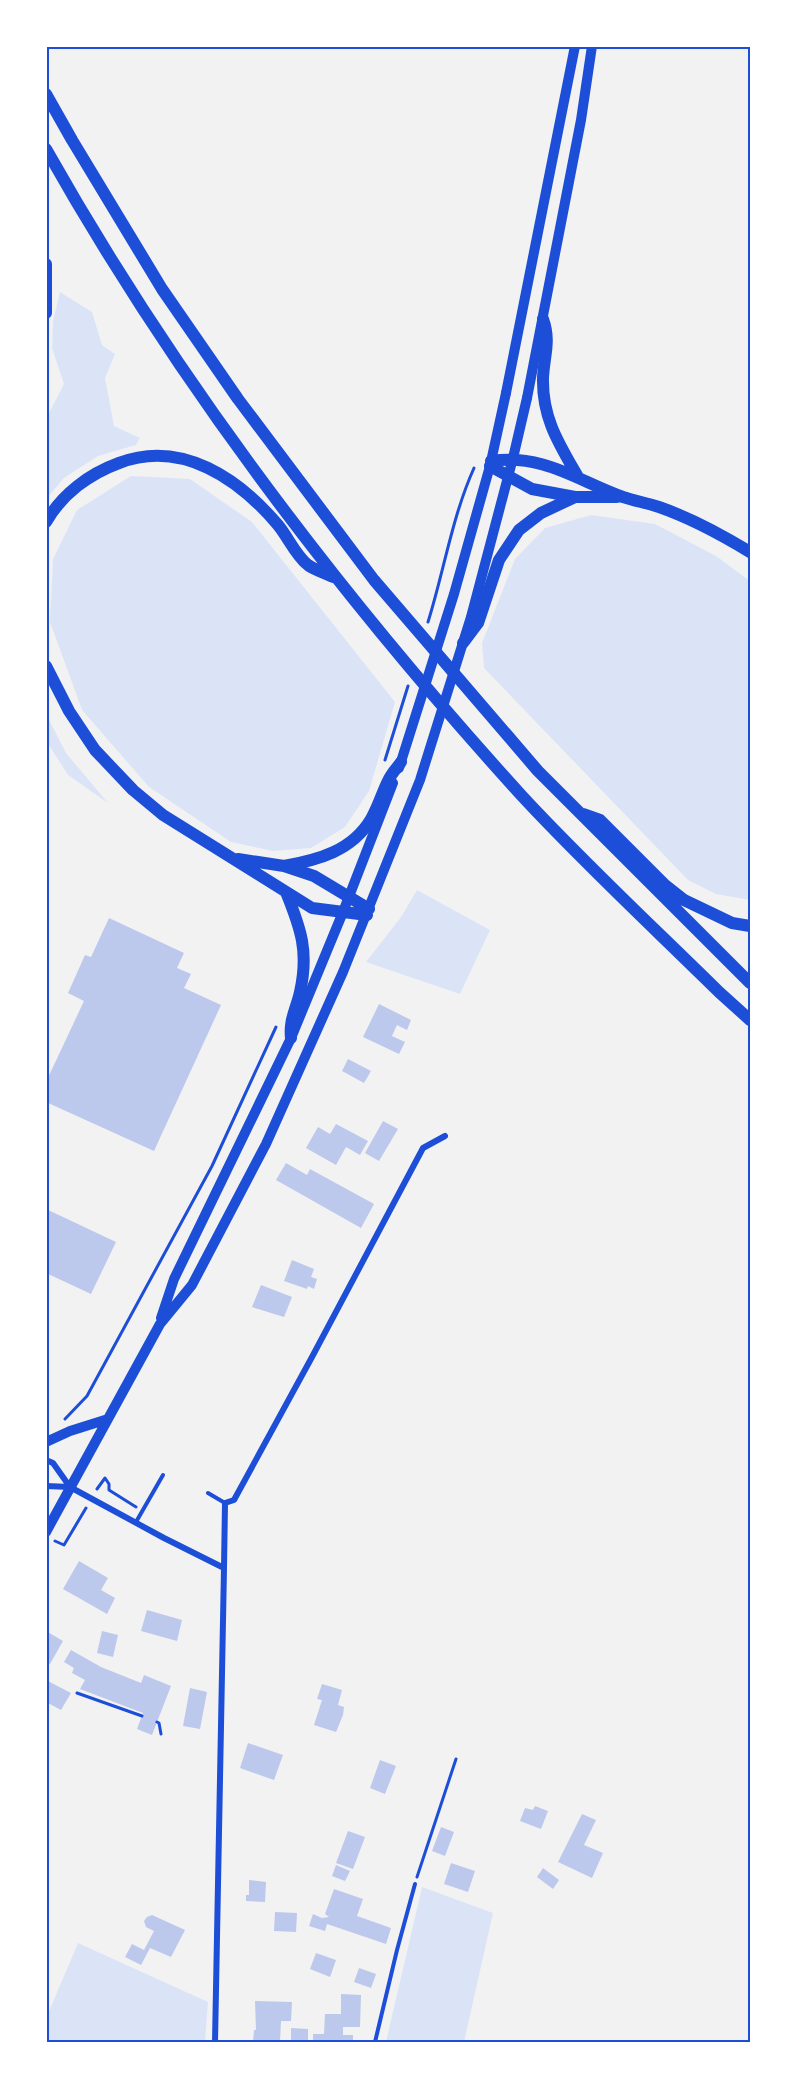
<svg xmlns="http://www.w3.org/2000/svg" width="797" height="2089" font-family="Roboto,sans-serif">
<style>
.green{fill:#dbe4f7}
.building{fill:#bdc9ec}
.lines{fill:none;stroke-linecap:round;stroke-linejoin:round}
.path{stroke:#1d4ed8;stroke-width:3}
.service{stroke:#1d4ed8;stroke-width:4}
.minor{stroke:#1d4ed8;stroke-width:6}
.secondary{stroke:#1d4ed8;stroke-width:10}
.primary{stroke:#1d4ed8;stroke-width:10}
.motorway{stroke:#1d4ed8;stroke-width:12}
.neatline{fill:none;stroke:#1d4ed8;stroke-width:2}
</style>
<rect width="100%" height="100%" fill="#f2f2f2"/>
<path class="green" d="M60,292L92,312L102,345L115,354L105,378L114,426L140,438L136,445L98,456L64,478L47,498V459L49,454L47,417L64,384L52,348L53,321Z
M131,476L190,479L252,522L395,702L369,791L345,827L311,848L273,851L231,842L149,787L82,710L50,622L53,559L77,510Z
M591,515L655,524L716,556L750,581V900L716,894L688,880L484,668L482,643L515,559L545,528Z
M46,714L66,753L108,803L68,775L47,742Z
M417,890L490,930L460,994L366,962L401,917Z
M422,1887L493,1913L464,2042H386Z
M78,1943L208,2002L205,2042H47V2016Z"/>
<path class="building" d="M109,918L184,953L177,968L191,974L184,988L221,1005L154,1151L46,1102V1082L84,1001L68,993L85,955L91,957Z
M379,1004L411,1020L407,1030L397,1025L392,1036L405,1042L399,1054L363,1037Z
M348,1059L371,1071L364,1083L342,1071Z
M383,1121L398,1129L379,1161L365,1153Z
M336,1124L368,1141L360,1155L346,1147L336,1165L306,1148L318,1127L330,1134Z
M286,1163L307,1175L310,1169L374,1204L361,1228L276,1180Z
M46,1209L116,1242L91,1294L46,1273Z
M292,1260L314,1269L311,1277L317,1279L314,1289L308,1286L307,1289L284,1281Z
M261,1285L292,1297L284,1317L252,1307Z
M79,1561L108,1578L101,1590L115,1598L107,1614L63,1589Z
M147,1610L182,1620L177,1641L141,1631Z
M46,1631L63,1641L50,1664L46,1662Z
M102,1631L118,1635L113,1657L97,1653Z
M71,1650L101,1667L141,1683L144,1675L171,1686L152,1735L137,1729L143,1713L80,1689L85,1680L72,1673L74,1668L64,1662Z
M46,1680L71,1693L61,1710L46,1702Z
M322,1684L342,1690L338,1705L344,1707L343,1715L336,1732L314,1725L322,1700L317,1699Z
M190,1688L207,1692L200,1729L183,1726Z
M248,1743L283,1755L274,1780L240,1768Z
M380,1760L396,1766L385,1794L370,1788Z
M535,1806L548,1811L541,1829L520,1821L525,1808L533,1810Z
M582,1814L596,1820L584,1845L603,1853L592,1878L558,1862Z
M441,1827L454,1832L445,1856L432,1851Z
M348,1831L365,1837L353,1869L336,1863Z
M451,1863L475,1871L468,1892L444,1884Z
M336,1865L350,1871L345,1881L332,1876Z
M543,1868L559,1880L553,1889L537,1877Z
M249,1880L266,1882L265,1902L246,1901V1895H249Z
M334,1889L363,1899L357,1916L391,1928L386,1944L327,1924L325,1931L309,1926L313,1914L322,1918L329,1917L325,1914Z
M275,1912L297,1913L296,1932L274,1931Z
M152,1915L185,1930L171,1957L150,1948L141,1965L125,1957L132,1944L144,1950L154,1931L146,1927L144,1921L147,1917Z
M316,1953L336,1960L330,1977L310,1969Z
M359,1968L376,1974L371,1988L354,1982Z
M341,1994L361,1995L360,2027H343V2035H353V2042H313V2034H324L325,2014H341Z
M255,2001L292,2002L291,2021H281L280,2042H253L254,2030H256Z
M291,2028L308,2029V2042H291Z"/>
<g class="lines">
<path class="path" d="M428,622C444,571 452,517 474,468
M385,760L408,686
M65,1419L87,1396L212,1166L276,1027
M97,1489L105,1478L109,1484V1490L136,1507
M55,1541L64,1545L86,1508
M77,1693L142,1716
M157,1722L159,1723L161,1734
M417,1877L456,1759"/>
<path class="service" d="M208,1493L225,1503
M136,1522L163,1475
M375,2042L397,1950L415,1884"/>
<path class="minor" d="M46,793V820
M46,1460L53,1463L70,1487
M46,1486L70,1487L164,1538L224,1568L215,2042
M224,1568L225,1503L234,1500L312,1357L423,1148L445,1136"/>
<path class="secondary" d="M506,393L575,46
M527,398L581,120L592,46"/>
<path class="primary" d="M399,768L454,594L490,466L506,393
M161,1318L174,1279L291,1038L343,912L393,783
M46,1442L70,1431L108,1419
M46,1532L160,1324L192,1285L266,1144L343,972L420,780L471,617L513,458L527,398"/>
<path class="motorway" d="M46,94L72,140L162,289L238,399L374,580L538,771L750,983
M46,149C176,380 344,600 522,796C585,864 653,927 719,992L750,1020
M46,264V313
M543,319C551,341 544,356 543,378C542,418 559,444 578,477
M491,461C545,454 576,480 623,497C635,501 647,503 659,507C691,518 722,535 750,552
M490,466L532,489L575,497H617
M46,522C62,494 89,474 119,463C182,439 239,479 278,525C288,537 296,556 308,565C315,570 325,573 333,577
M463,643L478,623L499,560L519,530L541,513L575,497
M46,666L69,711L95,750L133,790L163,815L312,908L367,915
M583,814L600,820L665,885L684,900L732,923L750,926
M238,859L284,866L314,876L369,909
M284,866C318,860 352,851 371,819C378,807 382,793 388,781C391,774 397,768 401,762
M286,892C301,929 309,952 300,992C296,1010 289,1019 291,1038"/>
</g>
<rect width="797" height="2089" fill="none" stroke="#ffffff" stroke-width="96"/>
<rect x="48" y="48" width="701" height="1993" class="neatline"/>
</svg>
